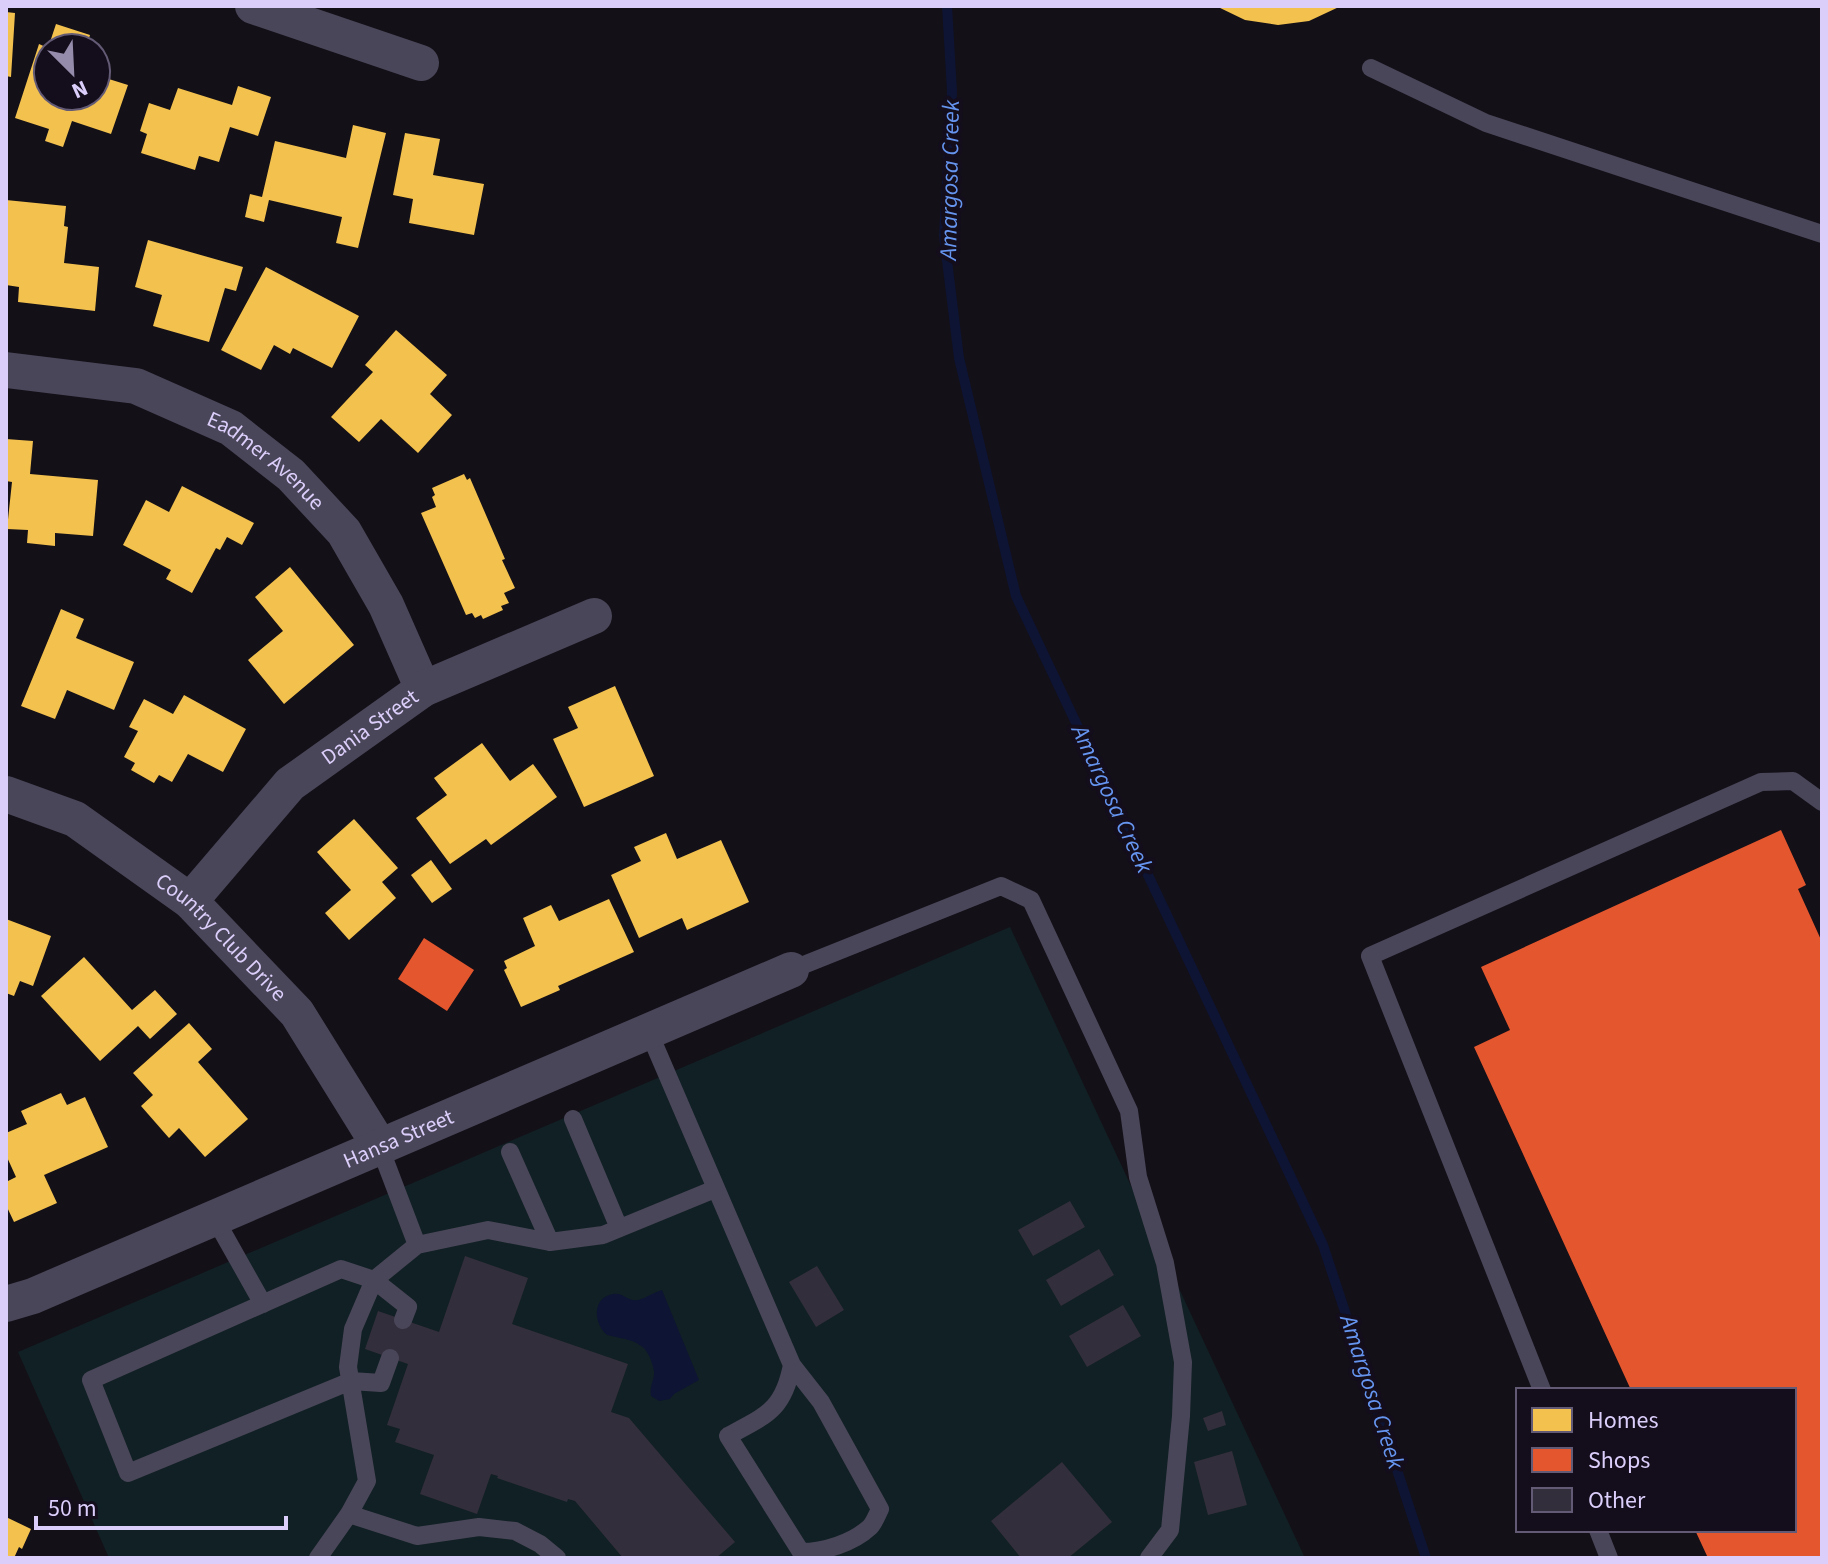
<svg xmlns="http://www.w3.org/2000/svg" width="1828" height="1564" font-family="'Source Sans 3',sans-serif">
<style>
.green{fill:#112024}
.water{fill:#0e1433}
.homes{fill:#f2c14e}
.shops{fill:#e4572e}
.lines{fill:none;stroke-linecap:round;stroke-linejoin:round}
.stream{stroke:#0e1433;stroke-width:10}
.building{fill:#332e3b}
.lane{stroke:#4a4659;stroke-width:18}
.street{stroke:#4a4659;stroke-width:36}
.labels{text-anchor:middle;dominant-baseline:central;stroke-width:8;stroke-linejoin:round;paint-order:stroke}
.street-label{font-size:22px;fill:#dbcefa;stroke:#130d1c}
.water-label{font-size:24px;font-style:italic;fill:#6695f0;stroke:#130d1c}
</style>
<rect width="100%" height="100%" fill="#141018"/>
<path class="green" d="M1010,927L1305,1558H109L18,1352Z"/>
<path class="water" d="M662,1290L699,1380L674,1394L670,1399L659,1401L651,1396C649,1386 655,1379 654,1371C648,1340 632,1341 607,1335C594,1324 591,1298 613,1294C623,1292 628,1302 638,1300C646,1298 654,1292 662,1290Z"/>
<path class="homes" d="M1216,6H1341L1309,21L1278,25L1245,20Z
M6,12L15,13L11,77L6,76Z
M56,24L90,35L86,48H48V96H96V75L128,85L111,134L72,121L63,147L45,141L49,129L15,118L39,44L48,48Z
M238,86L271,97L258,136L230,127L219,162L199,156L195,170L141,153L147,134L140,131L149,103L170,110L178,88L232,105Z
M353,125L386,133L358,248L336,243L342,217L269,200L264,222L245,217L250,194L262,197L275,141L346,158Z
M405,133L440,139L433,175L484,184L474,235L409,223L413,199L393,195Z
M6,200L66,206L64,226L68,227L64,263L99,267L95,311L18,302L19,287L6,285Z
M148,240L243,267L236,291L225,288L209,342L153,326L162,295L135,287Z
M266,267L359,316L332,368L293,348L290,354L274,345L261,370L221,350Z
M396,330L447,375L430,394L452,415L418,453L381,419L359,442L331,417L373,372L365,365Z
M6,439L33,441L30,474L98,480L93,536L55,533V546L27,543L28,530L7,529L12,482L6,481Z
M464,474L467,480L470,478L505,559L502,560L515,588L504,593L509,603L501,606L503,610L483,619L481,615L475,618L472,613L466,615L421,513L436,507L432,497L435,495L432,488Z
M182,486L254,523L242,545L227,537L220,550L216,548L192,593L166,579L171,570L123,545L146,500L169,512Z
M290,567L354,645L284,704L248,660L283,631L255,597Z
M61,609L84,619L76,638L134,662L114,710L67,690L55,719L21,706Z
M615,686L654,776L584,807L553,739L578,728L568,707Z
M184,695L246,729L223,772L188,754L172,782L159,775L154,783L131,770L135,763L124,757L138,731L129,727L144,699L173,714Z
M482,743L510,781L533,764L557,797L491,845L486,839L450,864L416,818L447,795L434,778Z
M354,819L398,868L382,882L396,898L349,940L325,913L351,890L317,852Z
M666,833L677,859L721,840L749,902L687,930L682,918L639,938L611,875L641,861L634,847Z
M431,860L452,889L432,903L411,875Z
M609,899L634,952L558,986L560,990L521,1007L504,970L507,968L504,961L535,946L523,918L551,905L559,921Z
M6,919L51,936L33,986L20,981L14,996L6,993Z
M84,957L132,1010L155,990L177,1014L150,1039L138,1026L100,1061L41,996Z
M189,1023L212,1049L198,1062L248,1119L205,1157L179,1128L169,1138L141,1106L153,1095L133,1073Z
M61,1093L67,1105L85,1097L108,1147L44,1175L57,1203L14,1222L6,1205V1182L16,1177L6,1155V1133L27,1124L21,1111Z
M6,1517L31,1529L22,1549L19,1547L14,1558H6Z"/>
<path class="shops" d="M1781,830L1806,885L1798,889L1822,942V1558H1708L1695,1530H1794V1390H1631L1474,1047L1510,1030L1481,967Z
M424,938L474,970L447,1011L398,979Z"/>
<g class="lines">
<path class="stream" d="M947,6L952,91L944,236L959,358L1016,596L1323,1245L1426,1558"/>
</g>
<path class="building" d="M1070,1201L1085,1227L1033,1256L1018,1230Z
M1099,1249L1114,1275L1061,1306L1046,1280Z
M465,1256L528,1278L512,1324L628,1364L611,1412L629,1418L735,1542L716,1558H623L575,1501L568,1499L567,1502L497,1478L498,1476L491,1474L477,1514L420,1494L434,1455L395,1442L400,1429L387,1425L408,1364L365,1349L378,1311L439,1332Z
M817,1266L844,1310L816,1327L789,1282Z
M1123,1305L1141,1336L1087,1367L1069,1336Z
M1222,1411L1226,1425L1208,1431L1203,1418Z
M1232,1451L1247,1505L1208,1515L1194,1462Z
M1062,1462L1112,1522L1068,1558H1021L991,1521Z"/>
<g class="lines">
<path class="lane" d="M1371,68L1486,123L1822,234
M791,970L1001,886L1031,900L1129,1111L1138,1177L1165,1263L1183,1362L1181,1416L1170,1530L1149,1558
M648,1030L792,1365L821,1402L880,1509C877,1515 874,1523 870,1527C853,1543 824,1552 801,1552L728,1436C766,1415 783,1411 792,1365
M573,1119L619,1228
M510,1152L550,1242
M214,1217L263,1304
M417,1245L488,1230L550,1242L603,1235L715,1189
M390,1358L381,1383L351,1381L128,1473L91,1380L341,1269L374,1280L408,1307L403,1320
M1542,1390L1370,956L1761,782L1793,781L1822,802
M349,1514L417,1536L479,1527L515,1531L540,1544L557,1558
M1598,1530L1609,1558
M318,1558L349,1514L367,1481L348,1367L353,1329L374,1280L417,1245L379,1145"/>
<g class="street">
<path d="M253,6L421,63"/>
<path id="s1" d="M6,370L136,386L231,428L291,475L344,532L386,605L423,689"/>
<path id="s2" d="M6,794L75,819L190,901L297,1013L379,1145"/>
<path id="s3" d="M190,901L290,784L423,689L594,616"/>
<path id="s4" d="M6,1304L33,1296L791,970"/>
</g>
</g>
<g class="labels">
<g class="street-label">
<text stroke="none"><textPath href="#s1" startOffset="282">Eadmer Avenue</textPath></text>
<text stroke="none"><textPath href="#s3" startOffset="252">Dania Street</textPath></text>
<text stroke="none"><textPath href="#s2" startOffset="262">Country Club Drive</textPath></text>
<text stroke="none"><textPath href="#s4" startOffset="426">Hansa Street</textPath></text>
</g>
<g class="water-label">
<text transform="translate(950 180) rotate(-89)">Amargosa Creek</text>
<text transform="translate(1112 799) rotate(65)">Amargosa Creek</text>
<text transform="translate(1372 1392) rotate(72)">Amargosa Creek</text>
</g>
</g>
<rect width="1828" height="1564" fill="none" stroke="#dbcefa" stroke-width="16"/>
<rect x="1516" y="1388" width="280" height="144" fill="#130d1c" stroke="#635a75" stroke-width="2"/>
<rect x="1532" y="1408" width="40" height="24" fill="#f2c14e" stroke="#635a75" stroke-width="2"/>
<text x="1588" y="1428" font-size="24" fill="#dbcefa">Homes</text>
<rect x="1532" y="1448" width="40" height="24" fill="#e4572e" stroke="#635a75" stroke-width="2"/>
<text x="1588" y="1468" font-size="24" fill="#dbcefa">Shops</text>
<rect x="1532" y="1488" width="40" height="24" fill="#332e3b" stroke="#635a75" stroke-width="2"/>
<text x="1588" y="1508" font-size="24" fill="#dbcefa">Other</text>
<g transform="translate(72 72) rotate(156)"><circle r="38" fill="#130d1c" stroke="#635a75" stroke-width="2"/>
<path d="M0-6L14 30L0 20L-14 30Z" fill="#958cab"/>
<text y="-12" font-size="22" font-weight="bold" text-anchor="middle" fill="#dbcefa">N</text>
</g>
<path d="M36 1516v12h250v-12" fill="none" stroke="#dbcefa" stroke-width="4"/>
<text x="48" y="1516" font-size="24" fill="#dbcefa" stroke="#130d1c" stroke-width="6" paint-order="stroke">50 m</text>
</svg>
